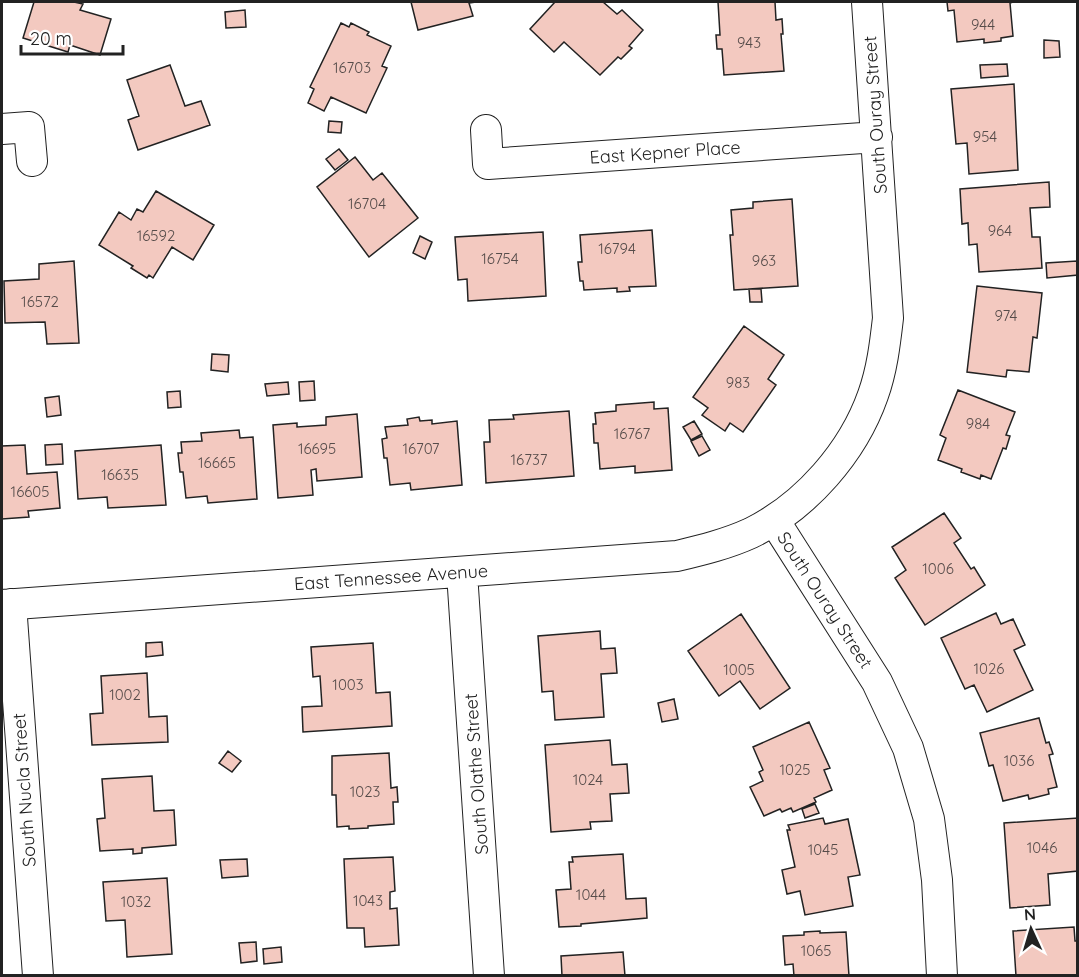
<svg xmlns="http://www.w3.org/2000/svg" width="1079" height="977" font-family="Quicksand,sans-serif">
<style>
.building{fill:#f3c9c0;stroke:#222;stroke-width:1.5}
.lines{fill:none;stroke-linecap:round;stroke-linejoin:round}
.street-casing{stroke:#222;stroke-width:32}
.street{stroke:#fff;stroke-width:30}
.labels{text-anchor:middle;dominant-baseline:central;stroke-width:4.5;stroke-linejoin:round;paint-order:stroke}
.number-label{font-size:15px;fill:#564c4a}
.street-label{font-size:18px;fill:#222;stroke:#fff}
</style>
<rect width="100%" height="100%" fill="#fff"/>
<path class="building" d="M34,2H74L83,4L80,10L111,19L100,55L70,45L68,52L23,38Z
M411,2H476L469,3L473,16L418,30Z
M555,2H603L617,14L622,10L643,30L629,46L632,48L621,59L618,57L600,75L564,42L554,52L530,29Z
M718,2H775L776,20L782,19L783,34H781L784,71L724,75L722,49H717L716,35H720Z
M947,2H1013L1010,3L1013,36L1001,38V41L984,43V39L957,42L954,10L948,11Z
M245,10L246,27L226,28L225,12Z
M341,23L349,27L351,23L369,32L367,35L391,46L382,66L387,68L366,113L331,97L324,111L308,103L314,89L310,87Z
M1044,40L1059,41L1060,57L1044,58Z
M1007,64L1008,76L981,78L980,65Z
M170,65L185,106L201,101L210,125L138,150L128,120L139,116L127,80Z
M1014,84L1018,170L969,174L967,143L956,144L951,89Z
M329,121L342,122L341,133L328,132Z
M339,149L348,160L335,170L326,159Z
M355,157L373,180L382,173L418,218L369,257L317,187Z
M1049,182L1050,207L1030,208L1032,237H1040L1042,268L979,272L977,244L969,245L968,223L962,224L960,189Z
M156,191L214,225L193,260L172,247L153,278L149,275L147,278L131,268L133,266L99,245L119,212L131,220L137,209L143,212Z
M792,199L798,286L734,290L730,235H733L731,210L753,208V202Z
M652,230L656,286L629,287L630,291L617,292V288L584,290L583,281H580L578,262H582L580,235Z
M543,232L546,296L468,301L467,279L458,280L455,237Z
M420,236L432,242L425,259L413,253Z
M74,261L79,343L47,344L45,322L5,323L4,281L39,279V264Z
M1077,261L1078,275L1047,278L1046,263Z
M977,286L1042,293L1037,338L1033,337L1029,372L1007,370L1006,377L967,372Z
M749,289H761L762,302H750Z
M744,326L784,355L768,379L776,385L743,432L730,423L725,431L702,415L708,408L693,397Z
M212,354L229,355L228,372L211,370Z
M314,381L315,400L300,401L299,382Z
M288,382L289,394L267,396L265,384Z
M958,390L1015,412L1006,435L1010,436L1006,449L1003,448L991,479L981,475L980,479L961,472L962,469L938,460L946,438L940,435Z
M180,391L181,407L168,408L167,392Z
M59,396L61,415L47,417L45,398Z
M654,402V409L668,408L672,470L635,473V466L600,469L598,443H594L593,424H596L595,413L616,411V405Z
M569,411L574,476L486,483L484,442H490L489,420L514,419L513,415Z
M357,414L362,477L317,481L316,469L311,470L313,495L278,498L273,425L297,423V427L326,425V417Z
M419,417L420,421L432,420V424L457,421L462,485L411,490L410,483L390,485L387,458H384L382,439L387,438L385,427L408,425L407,419Z
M694,421L702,434L691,440L683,427Z
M239,430L240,438L253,437L257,499L208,503L207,496L186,498L183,472H180L178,453H182L181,442L202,441L201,433Z
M702,436L710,450L699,456L691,441Z
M62,444L63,464L46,465L45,445Z
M25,445L27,474L57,472L60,508L28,511L29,517L2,519V446Z
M161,445L166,505L108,508L107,497L78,499L75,451Z
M944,513L961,538L954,543L971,569L974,567L985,585L925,625L895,578L906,570L892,547Z
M996,613L1001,624L1013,619L1025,645L1014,650L1033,690L987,712L974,685L965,689L941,638Z
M741,614L790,688L760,709L740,681L719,696L688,651Z
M600,631L601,649L615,648L617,673L601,674L604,717L555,720L553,691L542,692L538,636Z
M162,642L163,655L146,657V643Z
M373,643L376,693L390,692L392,726L303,732L302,707L322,706L320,676L313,677L311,647Z
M147,673L149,717L167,716L168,742L92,745L90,714L103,713L101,676Z
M674,699L678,719L662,722L658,703Z
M1039,718L1046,743L1049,742L1053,754L1049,755L1057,787L1048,789L1049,794L1029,799L1028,795L1003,801L993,765L989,766L980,733Z
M809,722L830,768L824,770L832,790L814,798L816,802L793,812L791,808L782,812L780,809L764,816L750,787L763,781L759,772L763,770L753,747Z
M610,740L612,765L627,764L629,793L610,794L612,821L590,822L591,829L551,832L545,745Z
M228,751L241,761L232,772L219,763Z
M389,753L391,788L397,787L398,802H393L394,824L368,826V828L349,829V826L337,827L336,795H332V756Z
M152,776L154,811L174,810L176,845L142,848V853L133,854V849L100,851L97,819L105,818L102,779Z
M815,804L819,813L805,818L802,809Z
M823,818L825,824L848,819L860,875L848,877L853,906L805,915L800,891L787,894L782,870L795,867L787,830H790L788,825Z
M1078,818V871L1048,874L1050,905L1010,908L1004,823Z
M623,854L626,899L646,898L647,918L581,924V926L559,927L556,890L571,889L569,862H573L572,857Z
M393,857L395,891L390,892V909L397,908L399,945L365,947L364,928H347L344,859Z
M247,859L248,876L222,878L220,860Z
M167,878L172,954L127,957L125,920L106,921L103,882Z
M1074,927L1075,941H1078V976H1016L1013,931Z
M820,931V933L846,932L849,976H794L793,964L785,965L783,936L804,935V932Z
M256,942L257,961L241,963L239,943Z
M281,947L282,962L264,964L263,949Z
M623,952L625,976H562L561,956Z"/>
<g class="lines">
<defs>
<path id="street" d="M2,129L29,127L32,161
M486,130L488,164L877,137
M774,520L877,682L908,748L929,819L937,880L942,976
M462,573L489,976
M11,604L38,976
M2,605L677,556C702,550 727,544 751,533C806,506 853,452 873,395C882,370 885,344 888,318L867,2"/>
</defs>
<use href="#street" class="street-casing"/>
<use href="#street" class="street"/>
</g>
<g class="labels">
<g class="number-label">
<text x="983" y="24">944</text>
<text x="749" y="42">943</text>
<text x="352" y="67">16703</text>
<text x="985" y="136">954</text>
<text x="367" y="203">16704</text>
<text x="1000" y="230">964</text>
<text x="156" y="235">16592</text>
<text x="617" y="248">16794</text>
<text x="500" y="258">16754</text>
<text x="764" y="260">963</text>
<text x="40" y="301">16572</text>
<text x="1006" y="315">974</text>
<text x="738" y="382">983</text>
<text x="978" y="423">984</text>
<text x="632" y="433">16767</text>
<text x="317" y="448">16695</text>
<text x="421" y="448">16707</text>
<text x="529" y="459">16737</text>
<text x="217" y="462">16665</text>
<text x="120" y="474">16635</text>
<text x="30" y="491">16605</text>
<text x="938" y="568">1006</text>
<text x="989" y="668">1026</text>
<text x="739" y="669">1005</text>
<text x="348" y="684">1003</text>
<text x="125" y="694">1002</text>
<text x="1019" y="760">1036</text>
<text x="795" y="769">1025</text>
<text x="588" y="779">1024</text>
<text x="365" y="791">1023</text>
<text x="1042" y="847">1046</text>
<text x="823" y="849">1045</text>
<text x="591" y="894">1044</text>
<text x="368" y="900">1043</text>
<text x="136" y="901">1032</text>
<text x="816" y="950">1065</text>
</g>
<g class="street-label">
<text transform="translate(875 115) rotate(-94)">South Ouray Street</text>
<text transform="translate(665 152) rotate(-4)">East Kepner Place</text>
<text transform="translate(391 577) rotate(-4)">East Tennessee Avenue</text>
<text transform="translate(825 600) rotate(57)">South Ouray Street</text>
<text transform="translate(476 774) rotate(-94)">South Olathe Street</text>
<text transform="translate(24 790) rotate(-94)">South Nucla Street</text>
</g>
</g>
<rect width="1079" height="977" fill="none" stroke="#222222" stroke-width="6"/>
<g transform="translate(1031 929) rotate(356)" stroke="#ffffff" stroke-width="4.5" paint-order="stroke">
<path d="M0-4.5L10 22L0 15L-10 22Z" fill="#222222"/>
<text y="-9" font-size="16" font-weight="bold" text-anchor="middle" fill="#222222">N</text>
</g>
<path d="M21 45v9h102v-9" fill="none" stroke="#222222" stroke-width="3"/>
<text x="30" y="45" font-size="18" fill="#222222" stroke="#ffffff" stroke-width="4.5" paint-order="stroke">20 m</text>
</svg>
